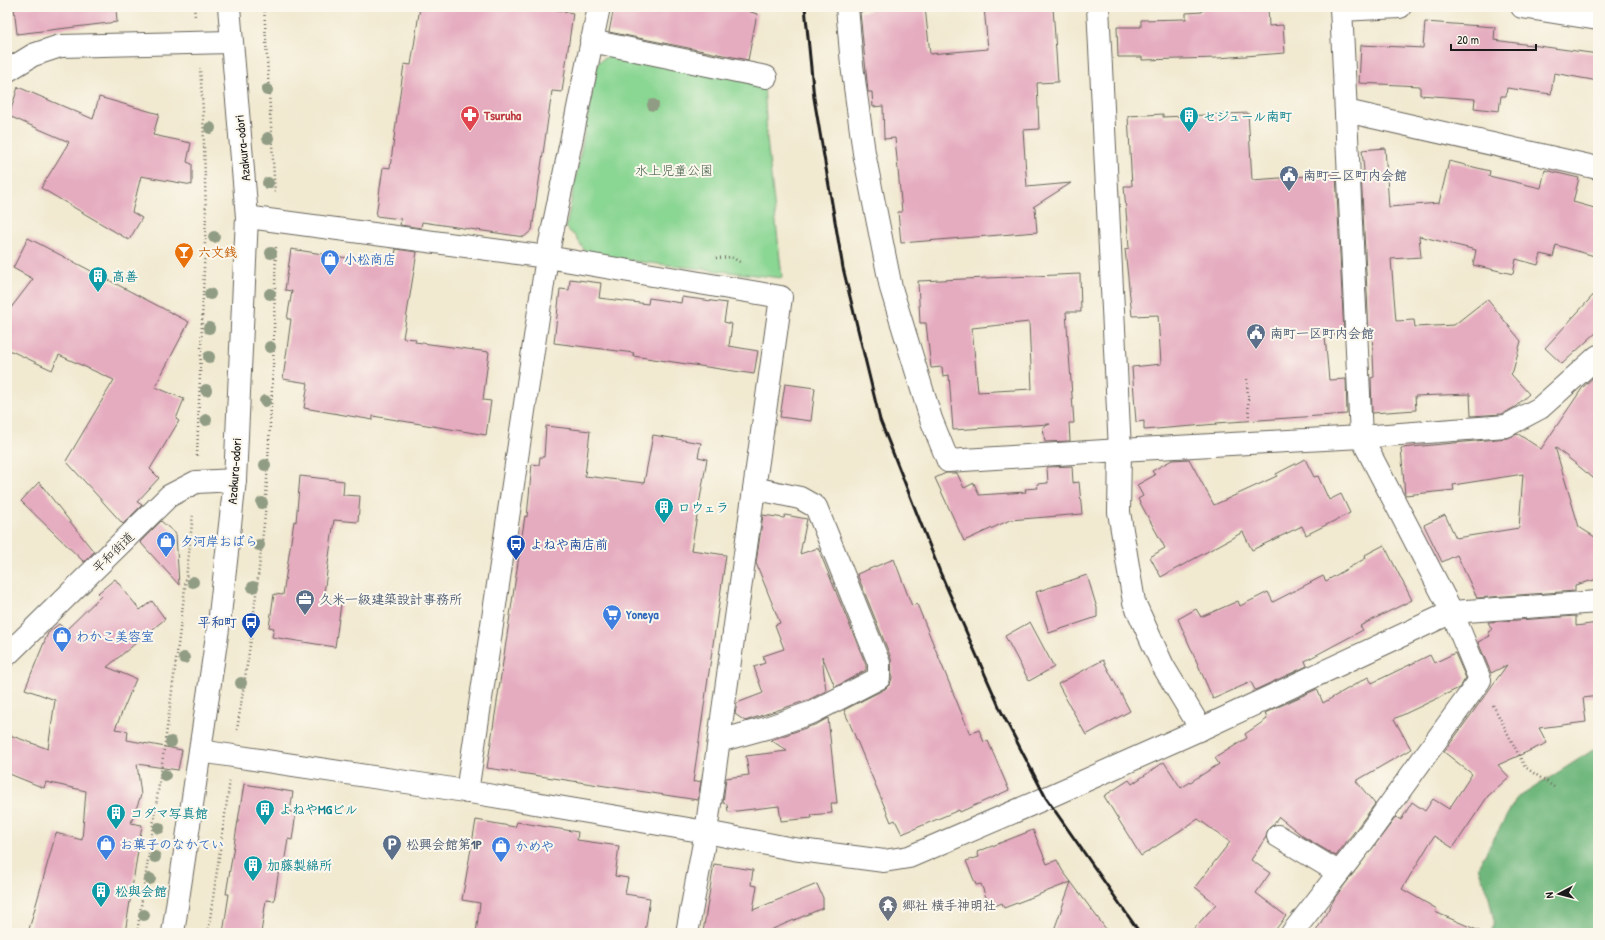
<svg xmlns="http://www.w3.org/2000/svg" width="1605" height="940" font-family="'Patrick Hand','Klee One',sans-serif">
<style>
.green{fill:#8ad693;stroke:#537958}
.forest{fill:#6fb77d;stroke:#466a4c}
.building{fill:#e5abbf;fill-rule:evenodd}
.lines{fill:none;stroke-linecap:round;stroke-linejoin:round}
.street-casing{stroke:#67645b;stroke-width:24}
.secondary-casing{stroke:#67645b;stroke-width:24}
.path{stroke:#67645b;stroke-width:2.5;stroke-dasharray:1 3;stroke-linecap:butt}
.street{stroke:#fff;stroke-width:22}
.secondary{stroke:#fff;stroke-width:22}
.rail{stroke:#1c1c1c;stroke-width:3}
.tree{fill:#919c84}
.labels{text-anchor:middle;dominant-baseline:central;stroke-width:4;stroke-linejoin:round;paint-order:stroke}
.health-label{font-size:13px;font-weight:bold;fill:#be3a42;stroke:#fbf7ec;text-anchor:start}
.culture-label{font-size:13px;font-weight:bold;fill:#0d838f;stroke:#fbf7ec;text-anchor:start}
.street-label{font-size:13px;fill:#1c1c1c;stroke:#fbf7ec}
.park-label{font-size:13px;fill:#425d46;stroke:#fbf7ec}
.service-label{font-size:13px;font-weight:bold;fill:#4e5e75;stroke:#fbf7ec;text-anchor:start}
.food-label{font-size:13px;font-weight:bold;fill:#c56008;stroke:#fbf7ec;text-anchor:start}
.shop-label{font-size:13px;font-weight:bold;fill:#366cbe;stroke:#fbf7ec;text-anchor:start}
.transit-label{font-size:13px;font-weight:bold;fill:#164399;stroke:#fbf7ec;text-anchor:start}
.worship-label{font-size:13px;font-weight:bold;fill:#5b616d;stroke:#fbf7ec;text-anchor:start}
</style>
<rect width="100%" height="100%" fill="#fbf7ec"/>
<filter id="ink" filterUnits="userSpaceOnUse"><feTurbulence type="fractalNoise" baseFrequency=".025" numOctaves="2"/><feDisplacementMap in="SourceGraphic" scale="8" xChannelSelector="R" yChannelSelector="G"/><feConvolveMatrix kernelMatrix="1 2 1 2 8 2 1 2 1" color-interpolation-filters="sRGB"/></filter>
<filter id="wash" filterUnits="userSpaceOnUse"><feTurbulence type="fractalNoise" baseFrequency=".012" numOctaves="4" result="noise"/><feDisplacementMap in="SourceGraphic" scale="16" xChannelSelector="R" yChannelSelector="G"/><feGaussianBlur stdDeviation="0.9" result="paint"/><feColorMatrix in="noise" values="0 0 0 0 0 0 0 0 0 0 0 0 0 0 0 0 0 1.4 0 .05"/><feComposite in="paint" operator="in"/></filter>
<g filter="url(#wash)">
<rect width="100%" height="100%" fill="#f1e9d0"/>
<path class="green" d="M612,54L764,83L767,139L782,278L588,256L576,237L566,228L598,62Z"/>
<path class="forest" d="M1598,747V933H1491L1494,921L1489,897L1478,867L1516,799Z"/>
<g id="blocks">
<path class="building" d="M14,7H116L117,22L17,34Z
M420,7H542L573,13L562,92L552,91L532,230L524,237L422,222L421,228L400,225L401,219L376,216L383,167L390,168L404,64L411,65Z
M614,7H749L748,11L757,14L748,60L609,32Z
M869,7H925L930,54L988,49L984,7H1053L1058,82L1037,83L1039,129L1023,130L1027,187L1071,183L1033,207L1035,208L1037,232L901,243L898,212H902L895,138L884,139L883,106L873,107L872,92H868L867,81L860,12L870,11Z
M1202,7H1268L1269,26L1283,25L1285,53L1218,58L1142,60V57H1118L1117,27H1141V20L1186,19V13L1202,12Z
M1425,22L1495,27L1494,40L1598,54V81L1554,73L1551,94L1507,88L1506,96H1501L1499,111L1474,108L1475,99L1420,95V86L1359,83L1361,45L1423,48Z
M18,87L93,119L99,97L159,114L153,135L191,143L187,162L192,164V185L141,176L132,212L142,218L129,240L41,188L69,142L9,116Z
M1248,113L1252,180L1336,174L1344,334L1325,336L1329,380L1346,379L1347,414L1216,423L1217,424L1144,430V421L1136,422L1132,367L1161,364L1158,315L1132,316L1125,249L1129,248L1124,186H1132L1128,116L1163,114V117Z
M1385,148L1389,207L1439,203L1449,161L1490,171L1489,176L1541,188L1545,170L1579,178L1573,202L1598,209V257L1556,245L1553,257L1541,254L1538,265L1516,259L1513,274L1473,265L1476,250L1419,236L1421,257L1391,259L1396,321L1414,320L1415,327L1454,325L1487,299L1521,341L1513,371L1511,374L1529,394L1515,407L1502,414L1471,416L1470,394L1415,396L1416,410L1372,413L1371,378L1374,377L1372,332H1369L1361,172L1364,171L1362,150Z
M28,238L189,322L155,387L184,399L176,419L179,421L150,469L159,478L137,502L142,505L123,524L66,461L114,380L59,355L52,370L7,349V313L33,279L13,268Z
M291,249L379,263V261L394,263L396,249L417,252L403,338L416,339L415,342L489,352L483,400L491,401L486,435L373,416V420L304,408L308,383L283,379L291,319H287L292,291L285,290Z
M1080,274L1081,312H1066L1074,423H1069L1070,441L1045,442L1043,427L1050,424L953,430L949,375L943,376L942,367L931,368L926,323H920L918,281ZM1029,322L1032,389L978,392L972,328Z
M570,279L601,283L599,298L648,304L649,298L681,303L682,297L727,303L724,322L732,324L729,346L758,351L754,374L633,356L634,353L554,343L560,289L569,290Z
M1598,290V331L1562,364L1545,348Z
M1598,373V482L1555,447L1579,527L1598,539V579L1575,585V591L1477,598L1457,555L1442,562L1424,525L1445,515L1456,538L1519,528L1523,474L1453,485L1454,490L1405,495L1401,448L1507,438L1518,434L1541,449L1583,387Z
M785,384L815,388L811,421L780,417Z
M546,426L590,431L585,476L644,483L653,435L701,443L698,457L707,459L691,550L726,555L693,782L701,781L698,800L487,768L525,516L527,517L532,464L539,465L540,457H544Z
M1189,459L1214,505L1277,476L1276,474L1305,459L1314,477L1318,476L1329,500L1341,494L1350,513L1306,535L1302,526L1252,550L1243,532L1161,577L1150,557L1165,548L1138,499L1143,496L1137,485L1155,475L1152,471L1172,460Z
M1072,466L1073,483L1079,482L1082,514L1010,520L964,541L935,478L946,473H957L964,488L974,483L979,495L1026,492L1025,489L1038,488L1037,484L1048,483L1047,467Z
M300,476L344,481L343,495L360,496L358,522L334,520L323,601L341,604L335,647L272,637L274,628L269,627L274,594L283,595L294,521L296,522Z
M39,482L94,552L84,562L21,501Z
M763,515L784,518L785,515L807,519L800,554L818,548L866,665V670L835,687L822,656L826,691L808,700L745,721L735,714L737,703L763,693L754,667L765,663L763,656L784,649L775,625L780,623L756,563Z
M161,521L176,534L179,585L140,542Z
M1384,545L1412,600L1360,626L1363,630L1305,661L1307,666L1255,690L1251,682L1213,699L1178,619L1196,609L1201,617L1238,601L1240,606L1268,592L1273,602L1323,576L1326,581L1366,558L1365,555Z
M894,559L912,606L917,604L970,734L979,730L984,742L988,741L1009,790L960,812L959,810L902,834L895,820L891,822L844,710L885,689L890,684L892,678L891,658L857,574Z
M1087,575L1097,608V617L1049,633L1036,592Z
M115,579L140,610L152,601L165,619L107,667L136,679L115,729L128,731L127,740L182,750L178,770L137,764L141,795L131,823L142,825L125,933H28L56,833L82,840L86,791L46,782L44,788L7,773V734L48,749L55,700L25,689L48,633L59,624L66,630L101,596L98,593Z
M1576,616V626L1598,623V696L1583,698L1586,722L1539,728L1547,743L1498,765L1509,777L1488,796L1453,848L1434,836L1402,889L1437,909L1435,912L1484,933H1315L1336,896L1396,817L1401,820L1412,802L1425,811L1433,799L1449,809L1472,774L1444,752L1507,665L1491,673L1478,642L1490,636L1488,632L1492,630L1488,622Z
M1030,622L1054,667L1029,681L1005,636Z
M1455,653L1466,678L1459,688L1394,719L1411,749L1356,781L1375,804L1336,856L1304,837L1279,817L1274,824L1268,829L1266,837L1251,860L1270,873L1256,893L1286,916L1273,933H1190L1216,904L1195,887L1230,842L1198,819L1141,856L1104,796L1129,780L1132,784L1164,762L1181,788L1219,764L1215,758L1247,738L1245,734L1267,719L1265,713L1317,689L1323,703L1368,677L1372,683L1430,655L1434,663Z
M1103,660L1130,711L1086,735L1058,684Z
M828,718L837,803H831L832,813L811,815L812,818L781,821L779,806L728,812L727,804L723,803L726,778L749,775L746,756L787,751L771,740L817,724Z
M244,784L293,792L290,812L296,813L292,840L288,839L284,864L280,863L274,901L266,900L261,933H223L229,894H226Z
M476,820L515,827L517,822L578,832L577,840L619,846L615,876L628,878L625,894L650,898L645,933H476L480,903L462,900Z
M1033,830L1047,864L1057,860L1062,870L1071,882L1004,908L1002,903L990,908L981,884L976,885L966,861L979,857L977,852Z
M714,864L753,870L751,885L757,886L753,910L817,884L823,898V908L763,933H701L703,932Z
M1071,882L1109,933H1053Z"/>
</g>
</g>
<g filter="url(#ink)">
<use href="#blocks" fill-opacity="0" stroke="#67645b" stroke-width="1"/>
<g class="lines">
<defs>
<path id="street" d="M847,7L852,65L864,153L891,288L931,419L948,461L1120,450L1361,437L1506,426L1540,408L1598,356
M1522,7L1598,19
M1341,10L1400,7
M591,41L766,77
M7,71L33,55L60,46L231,42
M1346,111L1598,168
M247,217L547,257L781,297L706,832L687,933
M7,655L169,496L196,482L235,480
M719,741L766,728L813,712L879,678V663L816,507L800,498L754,488
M200,751L446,788L706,832L793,849L884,861L909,857L1046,798L1201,729L1452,612L1598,602
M467,792L547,257L599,7
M1278,836L1338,872
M1292,933L1359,847L1480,680L1452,612L1361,437L1341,7"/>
<path id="secondary" d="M1098,7L1120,450L1119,512L1134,602L1163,666L1201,729
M173,933L220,615L235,480L247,217L229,7"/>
</defs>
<use href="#street" class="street-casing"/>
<use href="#secondary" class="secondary-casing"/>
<path class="path" d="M194,7L195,17
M264,7L275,194
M716,258L731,257L740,262
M1247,379L1249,418
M197,456L206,215L203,110L200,68
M1493,705L1525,767L1554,787
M237,730L251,639L265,515L273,370L276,247
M137,933C158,793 179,654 193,513
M208,933L230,780"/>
<use href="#street" class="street"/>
<use href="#secondary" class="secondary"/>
<path class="rail" d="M805,7L814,98L843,268L880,420L940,572L1001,711L1046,798L1140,933"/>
</g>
<g class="tree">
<circle cx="267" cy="90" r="6"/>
<circle cx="653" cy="105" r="6"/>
<circle cx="210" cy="128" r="6"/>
<circle cx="268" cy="138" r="6"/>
<circle cx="268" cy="183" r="6"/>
<circle cx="214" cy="237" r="6"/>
<circle cx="271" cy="253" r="6"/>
<circle cx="210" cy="294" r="6"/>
<circle cx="270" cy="294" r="6"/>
<circle cx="209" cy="328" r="6"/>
<circle cx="270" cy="347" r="6"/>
<circle cx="209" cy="357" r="6"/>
<circle cx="206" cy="390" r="6"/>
<circle cx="265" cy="401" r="6"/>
<circle cx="206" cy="420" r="6"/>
<circle cx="265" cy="465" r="6"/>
<circle cx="262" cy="503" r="6"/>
<circle cx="259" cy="545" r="6"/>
<circle cx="193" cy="582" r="6"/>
<circle cx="253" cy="587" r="6"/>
<circle cx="249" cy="623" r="6"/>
<circle cx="184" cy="658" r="6"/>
<circle cx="241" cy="683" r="6"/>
<circle cx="171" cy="742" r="6"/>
<circle cx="165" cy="775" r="6"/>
<circle cx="159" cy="828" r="6"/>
<circle cx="155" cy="857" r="6"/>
<circle cx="150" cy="879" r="6"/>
<circle cx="144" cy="915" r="6"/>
</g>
</g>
<defs>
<symbol id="pharmacy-pin" viewBox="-11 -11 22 30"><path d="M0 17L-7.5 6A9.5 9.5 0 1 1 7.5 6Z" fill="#e0444e" stroke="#fbf7ec"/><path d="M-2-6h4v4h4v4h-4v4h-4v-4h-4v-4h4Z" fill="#fff"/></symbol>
<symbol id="building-pin" viewBox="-11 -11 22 30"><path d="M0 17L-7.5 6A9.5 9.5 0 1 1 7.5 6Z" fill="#0f9aa8" stroke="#fbf7ec"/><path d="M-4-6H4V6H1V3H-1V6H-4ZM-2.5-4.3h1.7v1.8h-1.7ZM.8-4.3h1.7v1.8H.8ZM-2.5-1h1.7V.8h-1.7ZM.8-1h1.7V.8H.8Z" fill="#fff"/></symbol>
<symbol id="civic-pin" viewBox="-11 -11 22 30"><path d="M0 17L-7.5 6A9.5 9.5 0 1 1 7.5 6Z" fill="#5c6f8a" stroke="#fbf7ec"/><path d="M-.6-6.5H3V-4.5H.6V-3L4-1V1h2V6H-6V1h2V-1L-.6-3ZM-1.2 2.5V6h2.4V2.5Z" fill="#fff"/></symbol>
<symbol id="bar-pin" viewBox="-11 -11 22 30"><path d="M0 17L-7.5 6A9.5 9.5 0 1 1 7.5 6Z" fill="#e8710a" stroke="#fbf7ec"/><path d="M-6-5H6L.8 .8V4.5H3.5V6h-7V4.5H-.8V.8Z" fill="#fff"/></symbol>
<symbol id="shop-pin" viewBox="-11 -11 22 30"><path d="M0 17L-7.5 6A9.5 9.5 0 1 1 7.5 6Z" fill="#3f7fe0" stroke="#fbf7ec"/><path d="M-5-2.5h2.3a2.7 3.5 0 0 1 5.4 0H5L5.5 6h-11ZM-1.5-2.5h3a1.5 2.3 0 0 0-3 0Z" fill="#fff"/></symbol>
<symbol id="bus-pin" viewBox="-11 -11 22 30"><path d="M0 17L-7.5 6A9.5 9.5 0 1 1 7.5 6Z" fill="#1a4fb4" stroke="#fbf7ec"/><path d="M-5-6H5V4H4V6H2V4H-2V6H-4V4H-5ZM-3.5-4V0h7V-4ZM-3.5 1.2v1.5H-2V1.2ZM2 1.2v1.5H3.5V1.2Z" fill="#fff"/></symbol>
<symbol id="office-pin" viewBox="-11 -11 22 30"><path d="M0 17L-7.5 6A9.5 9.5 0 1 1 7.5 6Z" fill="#5c6f8a" stroke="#fbf7ec"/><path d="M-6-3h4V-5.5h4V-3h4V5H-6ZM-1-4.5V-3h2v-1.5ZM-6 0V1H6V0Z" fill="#fff"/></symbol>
<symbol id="supermarket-pin" viewBox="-11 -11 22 30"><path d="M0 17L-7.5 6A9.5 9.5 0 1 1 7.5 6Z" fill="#3f7fe0" stroke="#fbf7ec"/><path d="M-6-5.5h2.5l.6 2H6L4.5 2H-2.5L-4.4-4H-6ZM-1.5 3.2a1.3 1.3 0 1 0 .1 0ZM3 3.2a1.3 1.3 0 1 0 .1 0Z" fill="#fff"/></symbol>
<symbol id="parking-pin" viewBox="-11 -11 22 30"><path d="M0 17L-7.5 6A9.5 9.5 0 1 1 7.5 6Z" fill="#5c6f8a" stroke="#fbf7ec"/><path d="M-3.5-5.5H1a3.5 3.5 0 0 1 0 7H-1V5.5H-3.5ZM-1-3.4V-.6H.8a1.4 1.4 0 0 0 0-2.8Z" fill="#fff"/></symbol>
<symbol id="temple-pin" viewBox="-11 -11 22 30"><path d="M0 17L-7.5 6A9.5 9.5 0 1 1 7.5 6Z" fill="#6b7280" stroke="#fbf7ec"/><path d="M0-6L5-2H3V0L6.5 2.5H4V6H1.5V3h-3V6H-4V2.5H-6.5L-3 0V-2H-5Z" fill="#fff"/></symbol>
</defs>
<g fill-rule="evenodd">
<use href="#pharmacy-pin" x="459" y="104" width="22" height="30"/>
<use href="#building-pin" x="1178" y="105" width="22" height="30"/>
<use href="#civic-pin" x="1278" y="164" width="22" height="30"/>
<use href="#bar-pin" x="173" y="241" width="22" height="30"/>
<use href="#shop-pin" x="319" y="248" width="22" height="30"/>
<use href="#building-pin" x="87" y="265" width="22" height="30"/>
<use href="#civic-pin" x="1245" y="322" width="22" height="30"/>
<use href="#building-pin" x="653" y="496" width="22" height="30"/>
<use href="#shop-pin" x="155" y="530" width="22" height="30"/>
<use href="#bus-pin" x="505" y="533" width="22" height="30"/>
<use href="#office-pin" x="294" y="588" width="22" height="30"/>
<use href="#supermarket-pin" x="601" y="603" width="22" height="30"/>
<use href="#bus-pin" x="240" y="611" width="22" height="30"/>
<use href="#shop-pin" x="51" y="625" width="22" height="30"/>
<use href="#building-pin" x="254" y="798" width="22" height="30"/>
<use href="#building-pin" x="105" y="802" width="22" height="30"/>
<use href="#shop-pin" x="95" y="833" width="22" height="30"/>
<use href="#parking-pin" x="381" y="833" width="22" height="30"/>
<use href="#shop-pin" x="490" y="835" width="22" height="30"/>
<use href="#building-pin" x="242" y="854" width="22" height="30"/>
<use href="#building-pin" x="90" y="880" width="22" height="30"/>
<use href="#temple-pin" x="877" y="894" width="22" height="30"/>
</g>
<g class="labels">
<g class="health-label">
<text x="484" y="115">Tsuruha</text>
</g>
<g class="culture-label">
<text x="1203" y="116">セジュール南町</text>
<text x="112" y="276">高善</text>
<text x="678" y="507">ロウェラ</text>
<text x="279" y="809">よねやMGビル</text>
<text x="130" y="813">コダマ写真館</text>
<text x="267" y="865">加藤製綿所</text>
<text x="115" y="891">松與会館</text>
</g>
<g class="street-label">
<text transform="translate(242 148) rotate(-96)">Azakura-odori</text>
<text transform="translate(234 471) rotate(-86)">Azakura-odori</text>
<text transform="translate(113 552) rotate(-44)">平和街道</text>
</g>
<g class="park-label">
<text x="674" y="170">水上児童公園</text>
</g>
<g class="service-label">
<text x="1303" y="175">南町二区町内会館</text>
<text x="1270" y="333">南町一区町内会館</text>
<text x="319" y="599">久米一級建築設計事務所</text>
<text x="406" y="844">松興会館第1P</text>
</g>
<g class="food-label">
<text x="198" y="252">六文銭</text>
</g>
<g class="shop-label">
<text x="344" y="259">小松商店</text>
<text x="180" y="541">夕河岸おばら</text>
<text x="626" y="614">Yoneya</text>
<text x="76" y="636">わかこ美容室</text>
<text x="120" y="844">お菓子のなかてい</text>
<text x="515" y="846">かめや</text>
</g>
<g class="transit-label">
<text x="530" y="544">よねや南店前</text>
<text x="237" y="622" text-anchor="end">平和町</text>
</g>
<g class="worship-label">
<text x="902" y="905">郷社 横手神明社</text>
</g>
</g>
<rect width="1605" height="940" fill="none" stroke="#fbf7ec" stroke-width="24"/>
<g transform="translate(1559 894) rotate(263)" stroke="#fbf7ec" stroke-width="3" paint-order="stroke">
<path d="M0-3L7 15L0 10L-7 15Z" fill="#1c1c1c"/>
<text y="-6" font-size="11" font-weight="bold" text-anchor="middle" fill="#1c1c1c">N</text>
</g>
<path d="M1451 44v6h85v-6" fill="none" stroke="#1c1c1c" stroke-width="2"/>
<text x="1457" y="44" font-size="12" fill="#1c1c1c" stroke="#fbf7ec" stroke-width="3" paint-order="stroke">20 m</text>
</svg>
